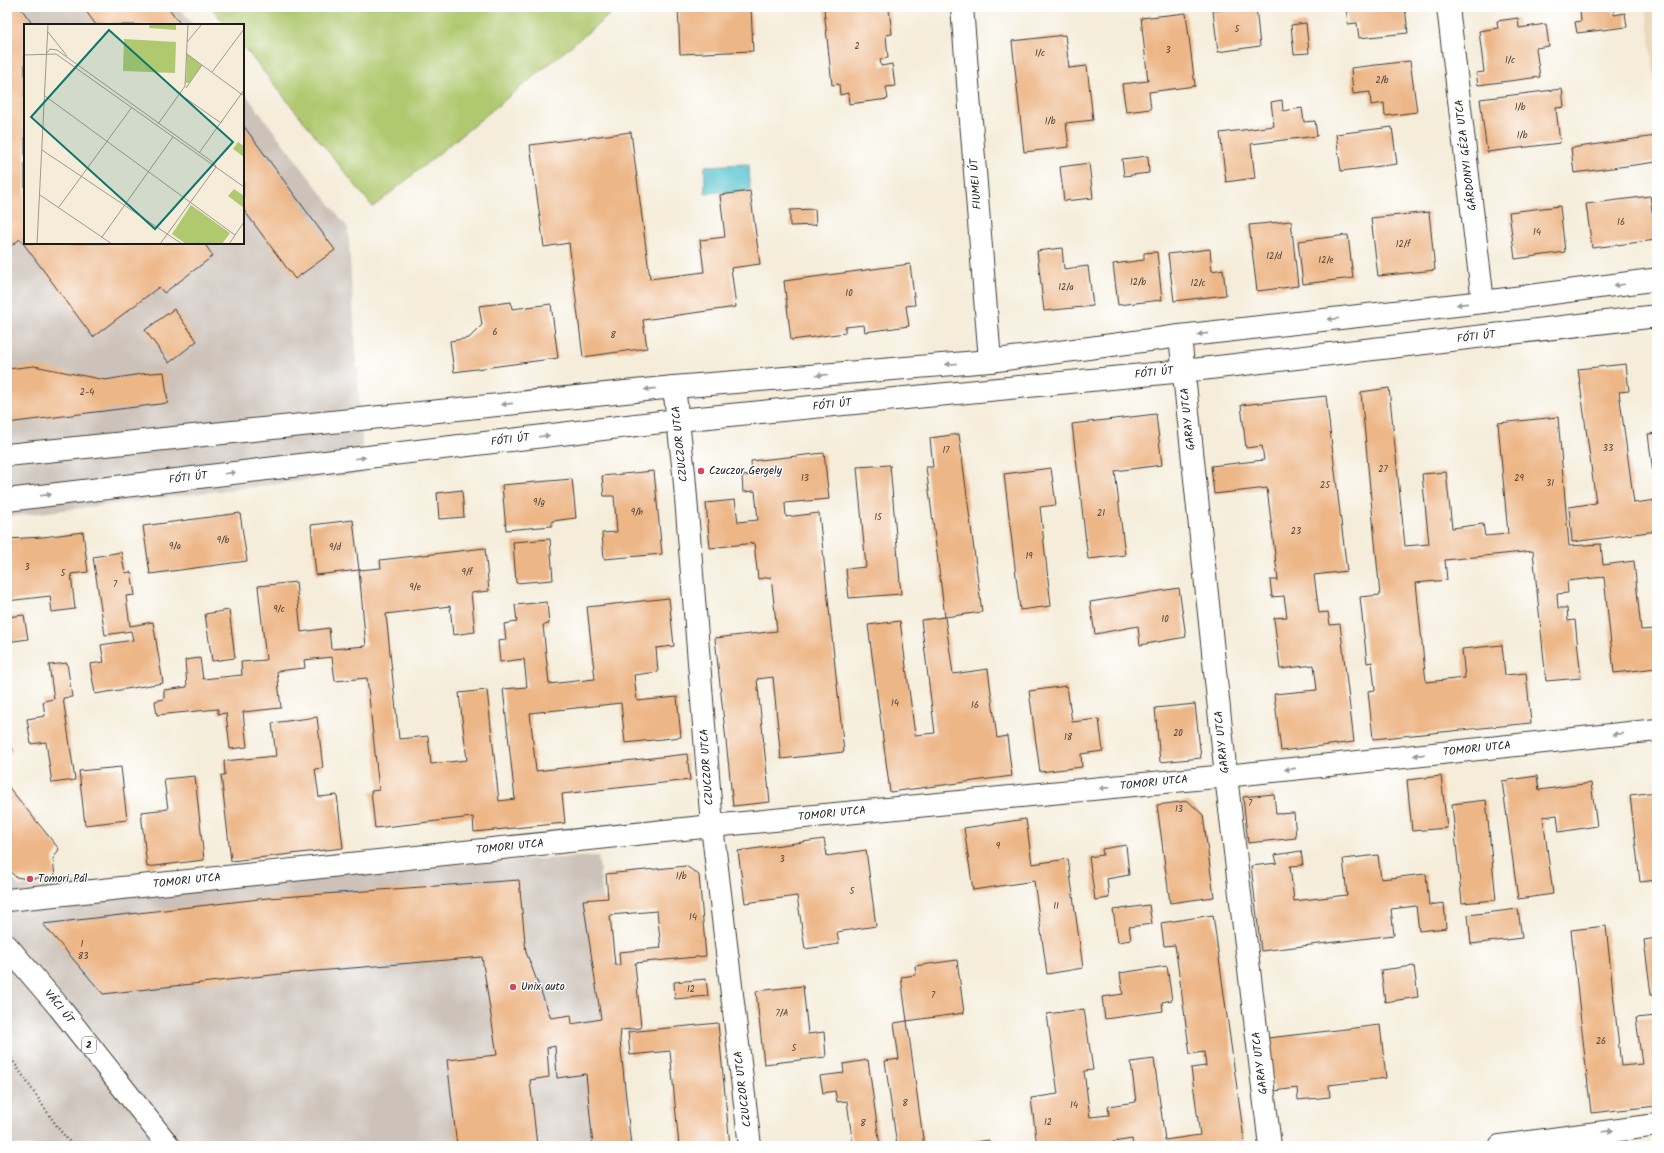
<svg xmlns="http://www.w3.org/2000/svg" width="1664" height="1153" font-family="Kalam,sans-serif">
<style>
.built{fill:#edd7bb}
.industrial{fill:#ccc2b9}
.green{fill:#b0c96f;stroke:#667246}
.water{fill:#57c4cf;stroke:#3a7076}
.building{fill:#edb686;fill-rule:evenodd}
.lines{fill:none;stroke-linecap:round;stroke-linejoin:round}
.street-casing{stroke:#3d3b38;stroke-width:24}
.secondary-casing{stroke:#3d3b38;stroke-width:24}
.primary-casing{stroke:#3d3b38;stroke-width:24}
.path{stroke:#3d3b38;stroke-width:2.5;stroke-dasharray:1 3;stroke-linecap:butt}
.street{stroke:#fff;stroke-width:22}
.secondary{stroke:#fff;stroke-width:22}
.primary{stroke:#fff;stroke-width:22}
.oneway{fill:#999}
.poi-dot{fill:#d1495b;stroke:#fff;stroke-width:1.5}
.labels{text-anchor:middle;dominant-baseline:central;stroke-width:3;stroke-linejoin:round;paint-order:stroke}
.number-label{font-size:9px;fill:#504236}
.shield{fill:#fff;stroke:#606060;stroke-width:1}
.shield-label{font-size:10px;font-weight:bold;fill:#1c1c1c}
.street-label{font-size:11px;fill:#1c1c1c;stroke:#fff}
.poi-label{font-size:11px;fill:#1c1c1c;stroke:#fff;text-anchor:start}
.inset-road{fill:none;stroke:#9e998e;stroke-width:1}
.view{fill:#0f766e;fill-opacity:0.15;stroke:#0f766e;stroke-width:2}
.inset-edge{fill:none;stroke:#1c1c1c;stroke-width:2}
</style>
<rect width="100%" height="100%" fill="#fff"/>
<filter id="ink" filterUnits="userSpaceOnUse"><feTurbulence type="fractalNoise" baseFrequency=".025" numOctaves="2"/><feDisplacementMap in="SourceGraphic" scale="8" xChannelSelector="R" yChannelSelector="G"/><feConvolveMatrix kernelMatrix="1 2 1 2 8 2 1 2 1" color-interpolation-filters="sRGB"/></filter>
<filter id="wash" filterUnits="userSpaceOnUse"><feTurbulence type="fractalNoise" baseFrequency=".012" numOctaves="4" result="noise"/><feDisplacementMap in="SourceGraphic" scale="16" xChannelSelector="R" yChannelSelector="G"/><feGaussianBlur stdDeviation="0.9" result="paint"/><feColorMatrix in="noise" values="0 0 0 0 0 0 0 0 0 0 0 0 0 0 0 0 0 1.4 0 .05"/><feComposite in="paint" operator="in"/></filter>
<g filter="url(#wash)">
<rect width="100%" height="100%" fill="#f5edda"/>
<path class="built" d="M1646,7H1657V104L1653,69Z"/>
<path class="industrial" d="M7,7H179L193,25H25V243H243V91L348,228L364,473L7,517Z
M598,856L633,1146H7V874L19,886Z"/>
<path class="green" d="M211,7H619L373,207L243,46V25H226Z"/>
<path class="water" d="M749,164L750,191L705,193V166Z"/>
<g id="blocks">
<path class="building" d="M7,7H20L33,25H25V243H204L213,256L164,293L159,287L93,337L20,239L7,249Z
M83,7H168L181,25H96Z
M678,7H751L753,51L680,54Z
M836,7H880L881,10L889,9L892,34L886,35L888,58L880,59L881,66L892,64L895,86L886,87L888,99L849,104L848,93L840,95L839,84L832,85L824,9Z
M1245,7H1256L1260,46L1218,52L1213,11Z
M1346,7H1405L1408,33L1359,38L1357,23L1348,24Z
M1602,7H1613L1614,15L1625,13L1627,27L1577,33L1575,22L1581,21L1580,10Z
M1186,13L1195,86L1149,92L1151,109L1126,112L1122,84L1148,81L1141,18Z
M1518,18L1519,28L1546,24L1549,46L1536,48L1540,77L1478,85L1476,73L1484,72L1479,31L1498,28L1497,21Z
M1306,23L1309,53L1294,54L1291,25Z
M1065,35L1069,68L1087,66L1093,120L1066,123L1069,147L1024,152L1012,41Z
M1410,61L1417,112L1385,116L1384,103L1371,105L1370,92L1353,94L1351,68Z
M1562,89L1564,107L1556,108L1560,143L1487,152L1480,99Z
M1282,100L1283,111L1302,108L1304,122L1315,121L1317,136L1251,144L1255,178L1226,182L1220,133L1274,126L1271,102Z
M243,125L335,250L295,279L243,209Z
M1392,127L1397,164L1341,171L1336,134Z
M631,132L650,279L704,272L700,240L725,237L720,195L750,191L760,264L731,268L736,307L643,320L647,348L583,357L569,243L544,247L530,145Z
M1656,136L1657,162L1574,173L1571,148Z
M1148,156L1149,173L1124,176L1122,159Z
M1089,163L1093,198L1064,201L1060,167Z
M1650,196L1656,240L1592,248L1586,204Z
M1560,206L1565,252L1515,259L1509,212Z
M815,209L816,225L790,226V210Z
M1429,212L1435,270L1378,276L1371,218Z
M1291,221L1298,286L1257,291L1249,225Z
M1348,235L1353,278L1303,284L1298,241Z
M1062,248L1064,269L1088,266L1093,306L1044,311L1037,251Z
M1210,249L1212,271L1223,269L1226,295L1174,301L1168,254Z
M1157,252L1162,300L1118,305L1113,264L1144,260V253Z
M910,264L915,305L906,306L909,326L865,332L864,325L845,327V333L791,340L784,281Z
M511,302L512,309L551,304L558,358L454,372L450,341L469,338L482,325L479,306Z
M174,309L197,341L169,363L145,330Z
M1626,364L1629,391L1619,392L1634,503L1657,500V531L1572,542L1569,507L1596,503L1578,369Z
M34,366L105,380L141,374L164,372L168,403L7,423V369Z
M1389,388L1405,546L1429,544L1422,474L1446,472L1452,528L1483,524L1485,536L1508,534L1498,423L1558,417L1569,546L1601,544L1603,565L1634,561L1641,630L1657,629V668L1614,673L1604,577L1567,581L1568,593L1557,594L1558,608H1567L1568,621L1575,620L1581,678L1546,681L1533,551L1445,560L1447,580L1416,583L1426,682L1465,678L1462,649L1502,645L1505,675L1526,673L1531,723L1373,739L1368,691L1375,690L1372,662L1367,663L1360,597L1380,595L1361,392Z
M1326,396L1347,571L1314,575L1319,613L1328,612L1330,625L1340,624L1354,742L1281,751L1274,694L1317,690L1314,665L1280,669L1274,618L1287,617L1284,596L1272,597L1270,580H1278L1267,488L1214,494L1211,466L1264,460L1262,446L1246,448L1241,405Z
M1156,414L1162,465L1115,471L1125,555L1088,559L1072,424Z
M1657,433V497H1656L1648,434Z
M959,434L982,612L945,617L926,467H933L930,438Z
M824,453L829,499L785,503L786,517L819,513L844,752L781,759L773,677L757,679L770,802L733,806L715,638L777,631L771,577L758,579L754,543L710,548L706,503L735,500L738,522L758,520L755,491L743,492L742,476L752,475L751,461Z
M890,465L901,594L849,598L846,569L866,567L857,467Z
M1051,468L1056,505L1040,507L1051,606L1020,610L1004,474Z
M654,471L662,554L604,559L602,533L617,532L614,496H604L602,476Z
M572,479L576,518L552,521V526L506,530L502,485Z
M462,490L464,517L439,519L437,493Z
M240,513L247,561L150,574L143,526Z
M353,520L359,570L316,575L311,525Z
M83,532L88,572L71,574L75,609L52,612L50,596L7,601V539L43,537Z
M550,539L553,580L516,583L513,542Z
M485,548L489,591L471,593L475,632L453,635L450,606L386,614L399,739L428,736L431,764L467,760L459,693L487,690L499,801L515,799L503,689L527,687L524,659L500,662L498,641L506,640L504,624L517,622L515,605L547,602L549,624L543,625L549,684L595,679L587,607L669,598L674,646L656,648L658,672L634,675L637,701L677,697L681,737L625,743L621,703L530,713L536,771L687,754L690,780L562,794L565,823L474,832L473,817L375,828L371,791L379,790L367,678L335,681L332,657L304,660L305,668L277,671L281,708L243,712L247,747L230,749L226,713L218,714V709L157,715L155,701L164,699V690L187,687L185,660L200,658L203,679L242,675L241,662L266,660L258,586L296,582L301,632L329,628L331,649L366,646L359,570L381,568L380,560Z
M121,552L125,573L131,572L135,595L126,596L130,626L153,622L163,683L95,694L90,664L104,662L101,645L133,640L131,631L105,635L93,557Z
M1179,588L1186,637L1140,645L1138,626L1095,634L1090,602Z
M229,610L235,658L212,661L205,614Z
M24,615L28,639L7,642V617Z
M945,617L953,674L988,669L997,738L1007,736L1012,776L890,792L868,625L900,621L915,735L935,733L921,620Z
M67,663L72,697L63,698L75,780L52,783L46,742L31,744L27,719L45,716L43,701L54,699L49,665Z
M1067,686L1072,722L1099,719L1103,751L1081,754L1082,767L1040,772L1029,691Z
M1195,704L1201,758L1160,762L1155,708Z
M317,717L323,768L315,769L319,797L337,795L343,848L231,861L221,775H225L224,761L276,756L272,723Z
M7,744L13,749L7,757Z
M121,767L127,820L85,825L79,771Z
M195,776L204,860L147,867L141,812L168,809L164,779Z
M1441,776L1447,828L1412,831L1407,780Z
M1537,776L1539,790L1591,783L1597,826L1559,832L1557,815L1543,817L1553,894L1518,899L1502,781Z
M7,785L59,849L53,859L55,876L28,879L16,877L7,869Z
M1657,792V880L1640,882L1630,795Z
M1274,794L1276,814L1294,813L1296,838L1248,843L1243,797Z
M1486,800L1496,900L1462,903L1452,804Z
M1188,801L1203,815L1214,897L1170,903L1157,805Z
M1026,819L1032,864L1068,859L1083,968L1047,974L1034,881L973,890L964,828Z
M824,839L827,856L866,850L876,926L837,932L839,944L805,949L797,896L745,903L738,851Z
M1126,845L1129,875L1107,879L1109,898L1095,900L1089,857L1103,855L1102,849Z
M1301,851L1303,865L1290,866L1294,901L1347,895L1343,859L1378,855L1381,879L1426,874L1429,905L1444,903L1446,928L1419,931L1416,906L1391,909L1394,935L1261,951L1251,866L1277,863L1275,855Z
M686,866L699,875L706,956L635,963L641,1028L621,1030L620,1040L631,1146H593L586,1074L557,1078L555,1046L547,1048L549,1077L530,1080L537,1146H457L447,1060L497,1055L482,957L281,974L103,994L43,924L268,898L519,880L526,952L551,1018L571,1015L572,1024L601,1019L583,900L608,898L606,874ZM657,911L661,948L619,952L620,965H615L610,915Z
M1149,905L1152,924L1129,927L1131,940L1118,942L1113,910Z
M1518,909L1522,938L1471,944L1468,915Z
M1213,915L1245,1146H1133L1132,1139L1113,1142V1146H1037L1031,1098L1058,1094L1047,1014L1084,1009L1093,1070L1084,1071L1090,1117L1109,1115L1108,1106L1136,1102L1131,1062L1154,1059L1165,1140L1200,1135L1191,1068L1206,1066L1204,1052L1190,1054L1175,945L1164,946L1161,923Z
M1606,926L1621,1066L1642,1064L1636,1018L1657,1016V1106L1591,1113L1571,930Z
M1657,938V995H1651L1644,940Z
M957,960L964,1013L907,1021L901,977L916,975L915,966Z
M1167,966L1172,1000L1162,1002L1163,1011L1105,1019L1102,997L1123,994L1120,973Z
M1414,966L1418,997L1385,1002L1381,970Z
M706,979L708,996L675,999L674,982Z
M803,986L808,1034L824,1032L826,1057L764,1064L756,991Z
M907,1021L912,1057L924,1146H897L885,1061L899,1059L894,1023Z
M718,1023L730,1146H679L670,1051L630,1055L628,1032Z
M1380,1025L1386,1078L1329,1085L1330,1097L1298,1100L1297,1088L1274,1091L1268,1038Z
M868,1060L880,1146H853L847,1101L837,1102L835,1091L823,1093L820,1076L844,1073L843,1064Z
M989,1140V1146H951V1145Z"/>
</g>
</g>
<g filter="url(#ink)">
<use href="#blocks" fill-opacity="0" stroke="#3d3b38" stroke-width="1"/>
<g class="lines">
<defs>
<path id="street" d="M962,7L990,361
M1448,7L1483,302
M1180,336L1226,776L1270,1146
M674,387L684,473L712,826L750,1146
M7,900L712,826L1226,776L1657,730
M1500,1146L1657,1125"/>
<path id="secondary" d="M7,455L674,387L990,361L1180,336L1483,302L1652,280L1657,282
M7,500L678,420L1184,371L1657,316"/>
<path id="primary" d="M7,946L59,1007L169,1146"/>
</defs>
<use href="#street" class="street-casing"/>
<use href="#secondary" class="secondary-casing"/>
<use href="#primary" class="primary-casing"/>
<path class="path" d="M7,1052L58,1128L73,1146"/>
<use href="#street" class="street"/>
<use href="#secondary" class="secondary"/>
<use href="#primary" class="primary"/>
</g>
<defs><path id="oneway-solid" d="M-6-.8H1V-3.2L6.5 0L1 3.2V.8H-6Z"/></defs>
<g class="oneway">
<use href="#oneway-solid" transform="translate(1619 285) rotate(173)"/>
<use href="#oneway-solid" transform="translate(1462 304) rotate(174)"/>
<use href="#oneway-solid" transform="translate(1333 319) rotate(174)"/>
<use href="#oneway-solid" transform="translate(1203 334) rotate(174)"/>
<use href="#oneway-solid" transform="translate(951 364) rotate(175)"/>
<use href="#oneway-solid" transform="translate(822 375) rotate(175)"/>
<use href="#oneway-solid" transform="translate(650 389) rotate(174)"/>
<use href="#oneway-solid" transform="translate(507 404) rotate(174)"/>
<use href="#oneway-solid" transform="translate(544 436) rotate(-7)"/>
<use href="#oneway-solid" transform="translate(360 458) rotate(-7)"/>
<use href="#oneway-solid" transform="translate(230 473) rotate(-7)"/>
<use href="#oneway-solid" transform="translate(46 495) rotate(-7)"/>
<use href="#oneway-solid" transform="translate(1618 734) rotate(174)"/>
<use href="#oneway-solid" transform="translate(1419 755) rotate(174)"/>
<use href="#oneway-solid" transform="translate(1290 769) rotate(174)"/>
<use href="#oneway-solid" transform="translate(1105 788) rotate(174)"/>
<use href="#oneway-solid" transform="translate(1608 1131) rotate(-8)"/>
</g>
</g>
<g class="poi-dot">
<circle cx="701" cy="471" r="4"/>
<circle cx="30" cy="879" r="4"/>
<circle cx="513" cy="987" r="4"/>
</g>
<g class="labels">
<g class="number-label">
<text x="1237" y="29">5</text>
<text x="857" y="46">2</text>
<text x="1168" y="50">3</text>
<text x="1040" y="53">1/c</text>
<text x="1510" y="60">1/c</text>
<text x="1382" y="80">2/b</text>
<text x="1520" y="107">1/b</text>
<text x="1050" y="121">1/b</text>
<text x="1522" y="135">1/b</text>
<text x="1621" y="222">16</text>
<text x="1537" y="232">14</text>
<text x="1403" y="244">12/f</text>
<text x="1274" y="256">12/d</text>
<text x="1326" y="260">12/e</text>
<text x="1138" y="282">12/b</text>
<text x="1198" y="283">12/c</text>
<text x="1066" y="287">12/a</text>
<text x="849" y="293">10</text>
<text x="495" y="332">6</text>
<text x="613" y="335">8</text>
<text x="87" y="392">2-4</text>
<text x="1608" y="448">33</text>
<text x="946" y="450">17</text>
<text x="1383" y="469">27</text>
<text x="805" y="478">13</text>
<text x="1519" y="478">29</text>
<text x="1550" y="483">31</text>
<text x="1325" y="485">25</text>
<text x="539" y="502">9/g</text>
<text x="637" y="512">9/h</text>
<text x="1101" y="513">21</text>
<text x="878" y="517">15</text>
<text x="1296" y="531">23</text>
<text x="223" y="540">9/b</text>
<text x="175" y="546">9/a</text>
<text x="335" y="547">9/d</text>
<text x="1029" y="556">19</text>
<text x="27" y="567">3</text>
<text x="467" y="572">9/f</text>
<text x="63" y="573">5</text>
<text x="115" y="584">7</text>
<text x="415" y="587">9/e</text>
<text x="279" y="609">9/c</text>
<text x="1165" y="619">10</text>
<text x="895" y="703">14</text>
<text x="975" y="705">16</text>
<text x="1178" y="733">20</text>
<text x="1068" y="737">18</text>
<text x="1250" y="803">7</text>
<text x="1179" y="809">13</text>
<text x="998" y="846">9</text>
<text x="782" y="859">3</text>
<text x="681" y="876">1/b</text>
<text x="852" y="891">5</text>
<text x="1056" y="906">11</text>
<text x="693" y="917">14</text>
<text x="82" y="944">1</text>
<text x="83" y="956">83</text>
<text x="691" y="989">12</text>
<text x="933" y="995">7</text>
<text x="782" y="1013">7/A</text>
<text x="1601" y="1041">26</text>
<text x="794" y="1048">5</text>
<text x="905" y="1103">8</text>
<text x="1074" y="1105">14</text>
<text x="1048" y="1122">12</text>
<text x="863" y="1123">8</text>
</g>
<rect class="shield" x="82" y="1037" width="14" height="16" rx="3"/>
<g class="shield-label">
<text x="89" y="1045">2</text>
</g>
<g class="street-label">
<text transform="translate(1466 155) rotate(-97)">GÁRDONYI GÉZA UTCA</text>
<text transform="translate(976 184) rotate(-94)">FIUMEI ÚT</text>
<text transform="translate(1476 337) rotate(-7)">FÓTI ÚT</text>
<text transform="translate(1154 373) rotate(-6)">FÓTI ÚT</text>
<text transform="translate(832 405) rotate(-6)">FÓTI ÚT</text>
<text transform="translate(1188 419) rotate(-96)">GARAY UTCA</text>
<text transform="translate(510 440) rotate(-7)">FÓTI ÚT</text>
<text transform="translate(680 444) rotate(-96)">CZUCZOR UTCA</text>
<text transform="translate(188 478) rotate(-7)">FÓTI ÚT</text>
<text transform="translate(1222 742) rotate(-96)">GARAY UTCA</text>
<text transform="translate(1477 749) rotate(-6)">TOMORI UTCA</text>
<text transform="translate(707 767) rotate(-94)">CZUCZOR UTCA</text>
<text transform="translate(1154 783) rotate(-6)">TOMORI UTCA</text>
<text transform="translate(832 814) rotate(-6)">TOMORI UTCA</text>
<text transform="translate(510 847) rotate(-6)">TOMORI UTCA</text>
<text transform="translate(187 881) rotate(-6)">TOMORI UTCA</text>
<text transform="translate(59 1007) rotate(51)">VÁCI ÚT</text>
<text transform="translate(1260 1063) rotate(-97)">GARAY UTCA</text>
<text transform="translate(743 1089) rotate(-97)">CZUCZOR UTCA</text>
</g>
<g class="poi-label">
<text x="709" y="471">Czuczor Gergely</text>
<text x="38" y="879">Tomori Pál</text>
<text x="521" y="987">Unix auto</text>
</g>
</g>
<g transform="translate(24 24)">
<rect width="220" height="220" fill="#f5edda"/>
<path d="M126,0H152V6L125,4ZM100,15L152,18L151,49L99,47ZM163,30L178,41L165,59H162ZM214,118L220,122V133L209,125ZM210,165L220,172V184L204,172ZM167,181L206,209L198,220H162L148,210Z" fill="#b0c96f"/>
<path class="inset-road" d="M24,8L43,32M163,18L178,0M23,29L26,25L33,26L190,139L192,143M163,30L220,72M0,31L32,30L220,163M188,48L220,5M162,64L178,41M157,71L197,99M21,72L211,211M134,100L161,62L164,0M18,126L158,220M175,129L220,66M16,171L88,220M35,183L108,83M78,213L149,113M13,220L24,0M136,220L192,143M205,220L220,198"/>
<path class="view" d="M85,6L209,118L131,205L7,93Z"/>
<rect width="220" height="220" class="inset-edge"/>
</g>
<rect width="1664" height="1153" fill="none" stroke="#fff" stroke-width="24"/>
</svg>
